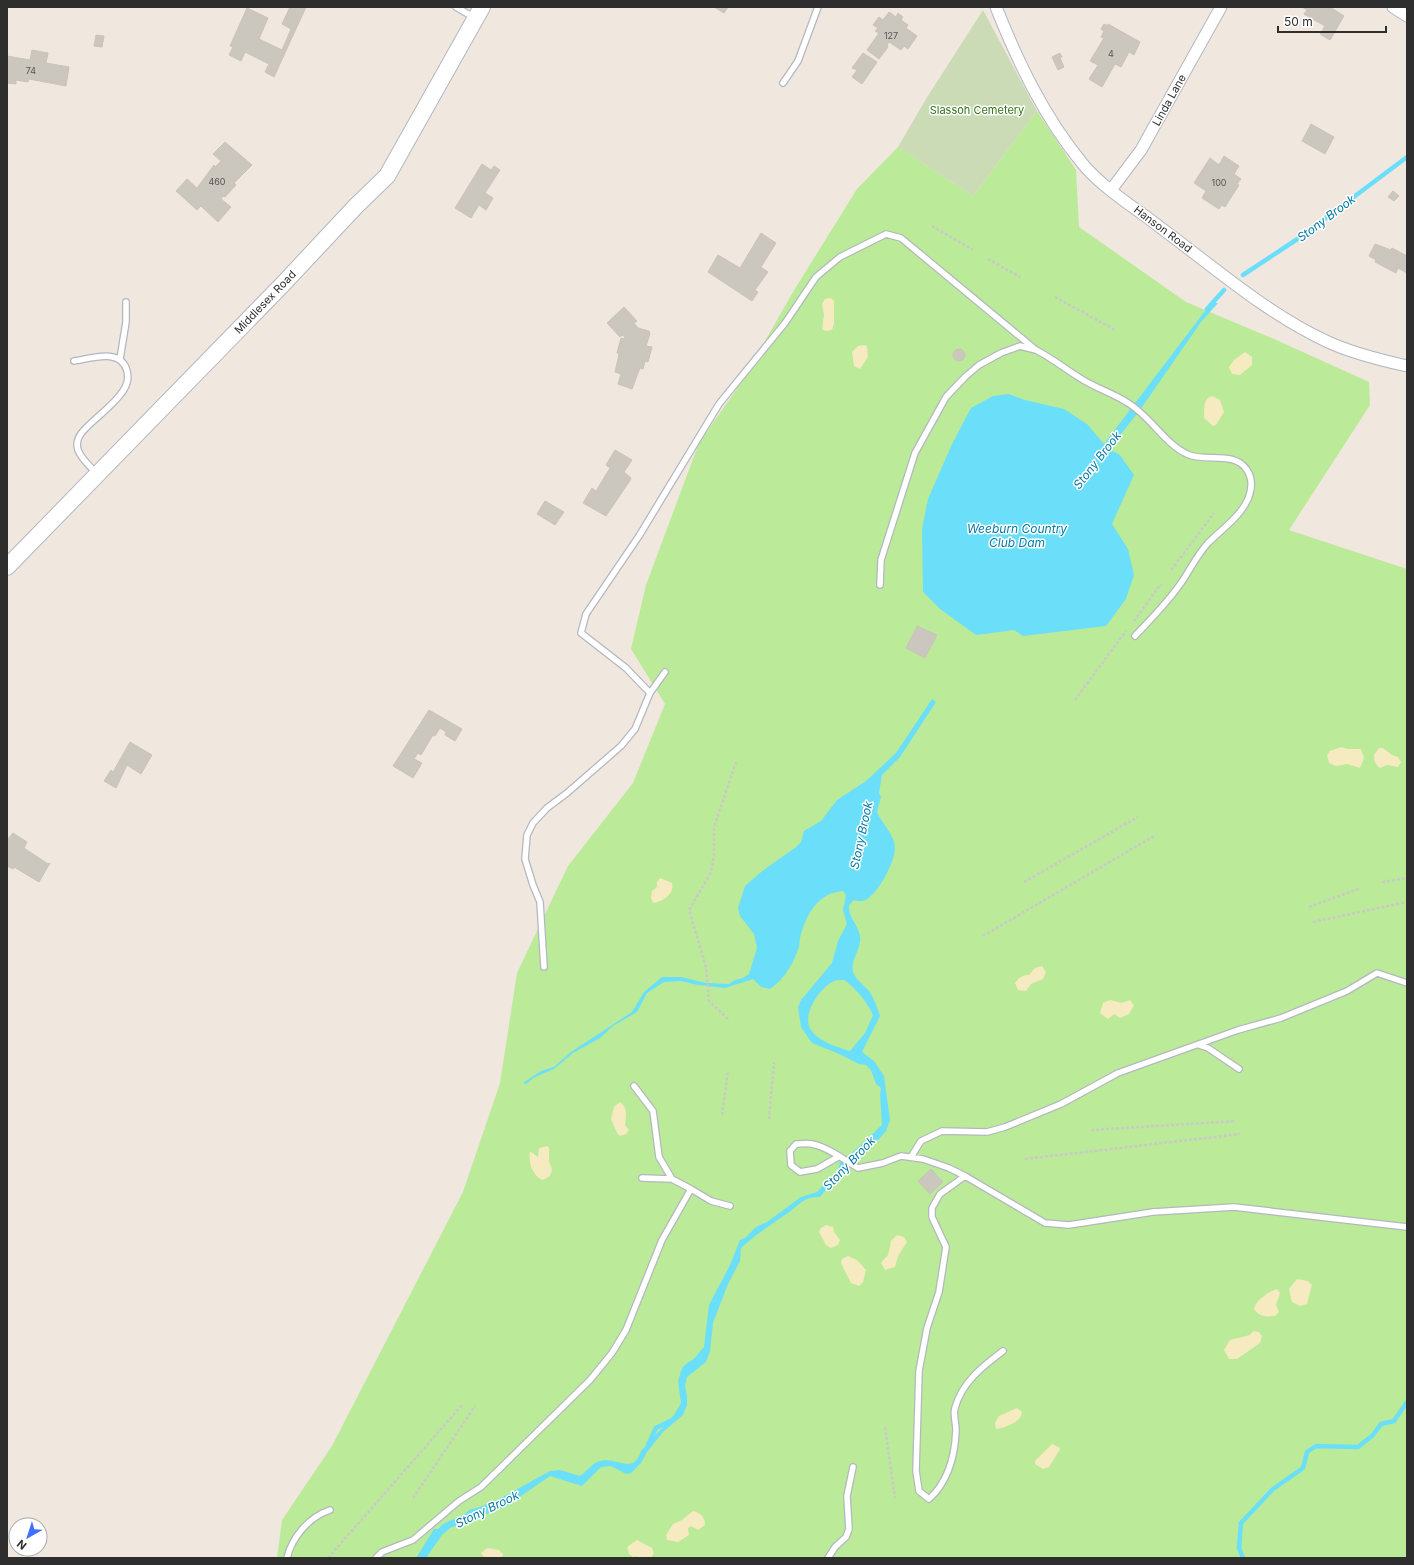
<svg xmlns="http://www.w3.org/2000/svg" width="1414" height="1565" font-family="Inter,sans-serif">
<style>
.green{fill:#bbea98}
.sand{fill:#f6eac1}
.cemetery{fill:#cbdbb5}
.water{fill:#6bdff9;fill-rule:evenodd}
.lines{fill:none;stroke-linecap:round;stroke-linejoin:round}
.stream{stroke:#6bdff9;stroke-width:4.5}
.building{fill:#cbc6be;stroke:#ccc3b8}
.service-casing{stroke:#b3b7c2;stroke-width:8}
.minor-casing{stroke:#b3b7c2;stroke-width:13}
.secondary-casing{stroke:#b3b7c2;stroke-width:18}
.path{stroke:#c9c9c9;stroke-width:2.5;stroke-dasharray:3 2;stroke-linecap:butt}
.service{stroke:#fff;stroke-width:5.5}
.minor{stroke:#fff;stroke-width:11}
.secondary{stroke:#fff;stroke-width:16}
.labels{text-anchor:middle;dominant-baseline:central;stroke-width:3;stroke-linejoin:round;paint-order:stroke}
.number-label{font-size:9px;fill:#555452}
.street-label{font-size:11px;fill:#2e2e2e;stroke:#fff}
.park-label{font-size:11px;fill:#307315;stroke:#fff}
.water-label{font-size:12px;font-style:italic;fill:#037aa5;stroke:#fff}
</style>
<rect width="100%" height="100%" fill="#f0e7df"/>
<path class="green" d="M1037,111L1076,170L1079,227L1186,302L1274,339L1369,382L1370,405L1289,530L1407,569V1558H277L282,1520L332,1446L463,1192L500,1083L517,973L568,866L633,783L665,704L631,649L646,585L699,443L741,383L793,292L857,189L898,147L973,196Z"/>
<path class="sand" d="M831,298L834,301V324L832,330L826,331L822,329L824,315L822,304L825,299Z
M864,345L867,346L868,357L860,369L854,366L852,352L858,346Z
M1245,352L1252,357V365L1240,375L1232,374L1229,367L1234,360Z
M1212,396L1220,400L1224,412L1216,425L1213,426L1204,418C1205,409 1202,399 1212,396Z
M1341,747L1347,749H1361L1364,758L1360,768L1347,764L1336,766L1329,763L1327,755L1330,751Z
M1379,748H1383L1392,755L1398,757L1401,762L1398,767L1387,765L1380,768C1375,764 1374,761 1374,755Z
M660,878L672,883C675,894 662,902 653,903L651,898L652,891L657,887V882Z
M1042,966L1046,972L1043,979L1031,984L1026,991L1018,990L1015,983C1019,977 1023,975 1029,975L1035,968Z
M1110,1000L1122,1003L1130,1000L1134,1005L1129,1014L1120,1018L1114,1014L1108,1019L1100,1013L1103,1003Z
M620,1102C628,1108 626,1116 625,1125L629,1130L626,1134L620,1136L617,1133L611,1119L614,1107Z
M547,1146L549,1148V1161L552,1170L550,1176L543,1180C533,1177 528,1162 530,1152H531L538,1157L539,1148Z
M826,1225L833,1227L834,1232L840,1240L838,1245L831,1248L826,1245L819,1232L821,1228Z
M897,1235L904,1237L907,1242L898,1256L895,1267L885,1270L881,1263L888,1255L891,1241Z
M848,1256L857,1260L866,1270L863,1282L859,1286L851,1283L841,1263L842,1259Z
M1297,1279L1308,1281L1312,1285L1307,1304L1300,1306L1292,1302L1289,1289Z
M1277,1289L1280,1293L1276,1305L1279,1312L1275,1316C1267,1317 1259,1317 1254,1309C1255,1301 1269,1291 1277,1289Z
M1253,1331L1259,1332L1262,1336L1260,1343L1237,1359H1229L1224,1350L1230,1340L1250,1335Z
M1017,1408L1022,1412C1022,1422 1004,1428 996,1429L995,1423L999,1416Z
M1052,1444L1060,1448L1059,1451L1049,1467L1043,1469L1035,1464V1461Z
M693,1511C701,1513 705,1517 705,1525L698,1530L691,1526L688,1528L689,1535L678,1542L667,1540L666,1535L673,1524L682,1520Z
M637,1540L652,1548L654,1553L651,1558H638L637,1556L633,1557L629,1554L627,1547Z
M487,1548L499,1550L503,1554L502,1558L484,1557L481,1553Z"/>
<path class="cemetery" d="M983,10L1037,111L973,196L898,147L926,99Z"/>
<path class="water" d="M1211,303H1218L1201,322L1140,410L1109,449L1120,455L1134,475L1112,524L1128,549L1134,575L1126,599L1106,626L1023,636L1014,630L976,635L940,609L923,592L922,529L928,499L952,444L971,408L993,396L1009,394L1025,400L1064,409L1087,424L1104,444Z
M932,699L936,702L900,757L882,775L879,793L881,797L877,812C882,824 895,835 895,848C895,862 877,897 863,901C861,901 856,901 854,900L849,905C848,918 858,924 860,936C862,949 850,959 853,972C856,980 864,985 869,991C874,998 877,1007 880,1016L862,1052L874,1061L884,1076L890,1120L886,1131L880,1138L842,1170L820,1197C804,1196 799,1205 788,1213C772,1224 756,1234 741,1248L740,1261L728,1284L713,1323L710,1351L706,1362L687,1377L685,1386L687,1396V1405L683,1415L663,1432L647,1452L641,1463L631,1473L626,1474L611,1466L601,1467L582,1486L550,1476L505,1507L450,1528L442,1535L426,1558H416L434,1529H438L443,1524L465,1514L469,1510L480,1507L501,1498L550,1471L560,1470L580,1476C586,1472 591,1465 597,1462C615,1454 633,1477 641,1451L674,1415L681,1403L678,1381L680,1375L704,1347L709,1305L730,1265L740,1240L745,1238L756,1227L767,1222L801,1197L817,1192L838,1170L840,1162L850,1155L882,1125L880,1094L881,1088L876,1084L871,1070L866,1065L859,1064L837,1053L812,1043L801,1027L798,1007L801,1000L832,963L838,941L847,924L843,910L846,895L843,891C817,893 806,915 800,938C799,942 800,946 798,950C792,966 784,979 770,989L761,987L753,979L725,988L698,985L681,981L664,982L647,993L637,1012L613,1026L600,1038L573,1053L554,1069L535,1077L526,1084L523,1083L541,1071L554,1067L571,1052L632,1012L644,992L662,977H681L706,983L729,984L735,980L743,978L749,974L757,948L754,934L740,916L738,908L745,886L761,872L796,847L801,842L804,831L821,821L837,800L866,781L896,753ZM844,980C856,988 867,1002 873,1015L865,1033L850,1051C837,1047 819,1042 811,1030C801,1016 819,989 832,982C835,980 840,980 844,980Z"/>
<g class="lines">
<path class="stream" d="M1243,275L1299,238L1407,157
M1207,309L1224,290
M682,1377C683,1367 688,1365 697,1360
M648,1445L656,1428L672,1420
M1243,1558L1239,1548L1241,1523L1273,1489L1303,1468L1307,1452L1316,1446L1358,1447L1373,1435L1381,1424L1394,1421L1407,1402"/>
</g>
<path class="building" d="M290,7H306L274,77L265,72L269,64L245,52L241,61L229,55L233,47L230,46L247,8L268,18L259,39L282,50L291,29L282,24Z
M714,7H728L724,13Z
M1302,7H1330L1344,16L1330,40L1320,34L1325,26L1304,14L1307,10Z
M889,12L896,17L898,13L903,17L901,20L908,25L906,28L917,36L908,49L904,46L901,50L889,42L887,45L888,47L879,59L867,50L879,33L875,31L878,28L873,25L879,17L883,20Z
M1104,24L1108,26V24L1140,42L1134,55L1129,52L1121,67L1115,64L1102,87L1089,79L1098,65L1090,61L1104,38L1101,37L1104,31L1101,29Z
M96,35L104,36L102,47L94,46Z
M32,50L48,53L46,63L69,67L66,86L29,79L28,82L16,80V84L7,83V56L30,60Z
M863,53L877,62L862,84L852,77L857,70L852,68Z
M1060,53L1062,57L1060,58L1064,67L1058,70L1052,57Z
M1311,124L1334,137L1325,154L1302,141Z
M225,142L252,165L234,183L236,185L225,197L223,196L221,199L231,207L218,222L201,206L197,210L176,191L187,179L197,188L214,165L215,167L221,161L213,154Z
M1224,156L1239,166L1234,174L1241,179L1237,184L1239,185L1225,207L1222,205L1219,209L1202,198L1206,191L1194,183L1210,158L1219,165Z
M482,164L491,170L494,166L500,170L485,193L493,198L486,210L479,205L471,218L455,208Z
M1393,191L1399,196L1394,201L1388,197Z
M761,233L776,243L761,267L768,272L755,290L758,292L752,301L708,272L718,255L740,268Z
M1375,244L1391,250L1392,248L1407,256V273L1398,268L1396,273L1375,262L1376,260L1369,256Z
M624,307L637,321L634,323L638,328L649,331L650,334L646,346L652,347L648,362L645,361L643,369L640,368L632,389L618,384L621,374L615,372L618,359L619,353H617L621,338L624,339L625,337L622,335L620,337L607,323Z
M953 355a6 6 0 1 1 12 0a6 6 0 1 1-12 0Z
M615,450L632,460L624,472L630,477L631,479L606,516L583,503L592,488L596,491L610,468L606,465Z
M545,501L564,512L555,525L537,514Z
M917,626L937,635L925,658L906,648Z
M429,710L462,729L455,741L445,735L446,732L440,728L435,736L433,735L421,755L418,753L414,759L422,763L413,778L393,766Z
M130,742L152,755L141,774L127,765L116,788L104,781L111,770L113,772Z
M13,833L27,842L24,848L48,864L50,863L39,882L14,867L13,869L7,866V840Z
M931,1169L943,1182L930,1194L918,1181Z"/>
<g class="lines">
<defs>
<path id="service" d="M456,7L475,18
M783,83L798,61L818,7
M1036,350C1052,358 1065,369 1080,378C1095,388 1113,393 1128,403C1150,416 1165,444 1187,454C1205,463 1234,450 1247,470C1253,479 1252,489 1248,499C1240,517 1222,529 1208,543C1197,555 1190,570 1181,583C1168,602 1151,619 1135,636
M120,359L126,322V302
M74,361C90,359 121,347 127,371C129,378 127,385 123,391C113,406 96,417 84,430C68,447 83,459 96,473
M650,693L626,668L581,633L586,614L639,536L719,404L785,323L816,277L840,257L886,234L901,238L1036,350L1020,346L1001,353L979,365L965,377L946,397L915,453L881,560L880,585
M544,967L540,902L533,885L525,859L527,835L533,823L547,808L567,793L621,746L635,729L650,693L665,672
M1199,1045L1208,1048L1239,1069
M634,1086L653,1111L659,1157L672,1179
M838,1157L817,1169L800,1172L791,1165L790,1151L796,1144C801,1144 807,1143 812,1144C828,1147 844,1160 858,1168L883,1163L901,1156L923,1159L949,1168L965,1176L1045,1223L1069,1225L1153,1212L1234,1207L1407,1227
M911,1157L921,1141L942,1131L987,1132L1005,1127L1061,1104L1118,1073L1238,1030L1281,1018L1347,991L1377,973L1407,983
M965,1176L940,1194L932,1208V1217L946,1247L939,1292L927,1328L919,1371L916,1471L919,1491L929,1499C948,1482 955,1455 956,1430C956,1423 953,1415 955,1408C962,1382 983,1366 1003,1351
M642,1178L672,1179L691,1189
M287,1558C292,1537 309,1517 330,1510
M376,1558L382,1552L413,1540L459,1501L481,1487L590,1380L612,1353L626,1330L662,1240L691,1189L711,1201L730,1206
M828,1558L835,1547L846,1537L849,1529L847,1496L853,1467"/>
<path id="minor" d="M996,7C1018,62 1044,117 1082,163C1101,187 1137,209 1161,228C1214,267 1266,313 1326,341C1351,353 1380,360 1407,366
M1393,7L1407,16
M1111,190L1141,150L1221,7"/>
<path id="secondary" d="M7,567L283,284L356,206L387,176L482,7"/>
</defs>
<use href="#service" class="service-casing"/>
<use href="#minor" class="minor-casing"/>
<use href="#secondary" class="secondary-casing"/>
<path class="path" d="M932,226L973,250
M988,259L1020,277
M1055,297L1115,330
M1171,570L1214,513
M1134,621L1161,584
M1075,700L1126,631
M1024,882L1138,817
M1382,882L1407,878
M1309,907L1361,888
M1313,922L1407,902
M983,936L1154,836
M728,1019L709,1001L706,967L689,910L711,872L714,855V827L736,762
M722,1115L728,1070
M769,1119L774,1062
M1091,1130L1236,1121
M1025,1159L1240,1134
M885,1427L895,1498
M413,1498L475,1406
M328,1558L463,1404"/>
<use href="#service" class="service"/>
<use href="#minor" class="minor"/>
<use href="#secondary" class="secondary"/>
</g>
<g class="labels">
<g class="number-label">
<text x="891" y="35">127</text>
<text x="1111" y="53">4</text>
<text x="31" y="70">74</text>
<text x="217" y="181">460</text>
<text x="1219" y="182">100</text>
</g>
<g class="street-label">
<text transform="translate(1169 100) rotate(-61)">Linda Lane</text>
<text transform="translate(1163 229) rotate(37)">Hanson Road</text>
<text transform="translate(265 302) rotate(-46)">Middlesex Road</text>
</g>
<g class="park-label">
<text x="977" y="110">Slassoh Cemetery</text>
</g>
<g class="water-label">
<text transform="translate(1326 218) rotate(-37)">Stony Brook</text>
<text transform="translate(1097 460) rotate(-52)">Stony Brook</text>
<text x="1017" y="528">Weeburn Country<tspan x="1017" dy="14">Club Dam</tspan></text>
<text transform="translate(861 835) rotate(-78)">Stony Brook</text>
<text transform="translate(849 1163) rotate(-46)">Stony Brook</text>
<text transform="translate(487 1509) rotate(-26)">Stony Brook</text>
</g>
</g>
<rect width="1414" height="1565" fill="none" stroke="#2e2e2e" stroke-width="16"/>
<g transform="translate(28 1537) rotate(219)"><circle r="19" fill="#ffffff" stroke="#ababab"/>
<path d="M0-3L7 15L0 10L-7 15Z" fill="#3d71ff"/>
<text y="-6" font-size="11" font-weight="bold" text-anchor="middle" fill="#2e2e2e">N</text>
</g>
<path d="M1278 26v6h108v-6" fill="none" stroke="#2e2e2e" stroke-width="2"/>
<text x="1284" y="26" font-size="12" fill="#2e2e2e" stroke="#ffffff" stroke-width="3" paint-order="stroke">50 m</text>
</svg>
